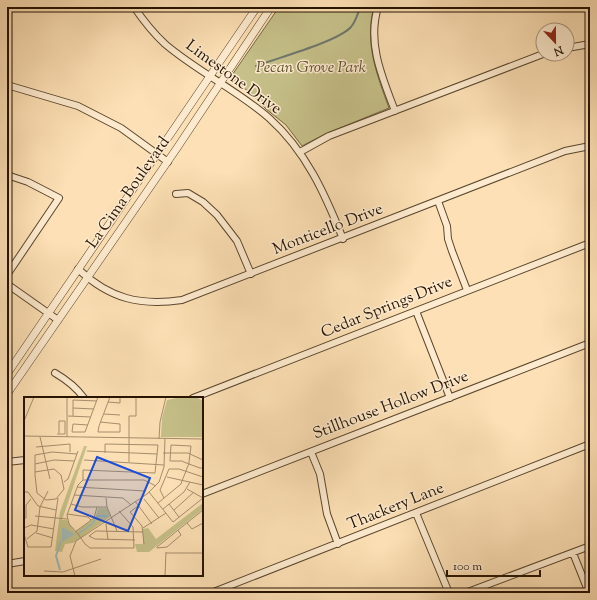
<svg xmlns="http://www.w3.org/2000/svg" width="597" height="600" font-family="'Sorts Mill Goudy',serif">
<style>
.green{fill:#c6c089;stroke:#756944}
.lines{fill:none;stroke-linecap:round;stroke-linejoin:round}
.stream{stroke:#6f776d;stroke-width:2}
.minor-casing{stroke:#5a462d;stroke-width:8}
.tertiary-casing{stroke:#5a462d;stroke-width:8}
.minor{stroke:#feebcf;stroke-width:6}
.tertiary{stroke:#feebcf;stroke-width:7}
.labels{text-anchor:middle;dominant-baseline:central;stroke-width:3;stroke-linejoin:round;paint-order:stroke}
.park-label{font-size:16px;font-style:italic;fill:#5d4f30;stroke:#feebcf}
.street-label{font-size:16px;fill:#241200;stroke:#feebcf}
.inset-river{fill:none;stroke:#a1bbb5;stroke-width:2}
.inset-road{fill:none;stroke:#a68e6d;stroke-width:1}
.view{fill:#1d4ed8;fill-opacity:0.15;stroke:#1d4ed8;stroke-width:2}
.inset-edge{fill:none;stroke:#241200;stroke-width:2}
</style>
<rect width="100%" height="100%" fill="#fde0b5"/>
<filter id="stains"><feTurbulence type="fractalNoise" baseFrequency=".005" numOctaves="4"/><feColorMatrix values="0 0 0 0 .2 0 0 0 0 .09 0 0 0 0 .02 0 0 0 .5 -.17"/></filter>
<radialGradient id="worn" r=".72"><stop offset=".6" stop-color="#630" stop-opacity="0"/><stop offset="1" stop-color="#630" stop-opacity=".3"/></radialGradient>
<path class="green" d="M279,7H374C364,43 377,75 389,108L325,134L302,146L286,125L266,109L252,94L230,78Z"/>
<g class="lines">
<path class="stream" d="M256,66C277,58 337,42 351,27C355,22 358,14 360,7"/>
<defs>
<path id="minor" d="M134,7C143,20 153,33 165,44C198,72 237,90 269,118C306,151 325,194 343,239
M378,7C367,43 382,77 395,111
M567,48L590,44
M7,85L78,106L121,128L168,162
M300,152L329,136L543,54
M7,175L28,182L59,198L7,275
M176,194L188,193L203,202L217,215L237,241L251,274
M438,201L447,226L448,239L452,251L467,290
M78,269C110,299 140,306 182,300L565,151L590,146
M7,284L58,320
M416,311L450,398
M55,373C67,380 76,387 84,398
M193,398L590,243
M311,452L320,474L327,514L338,544
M7,462L25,460
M202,494L590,343
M416,513L449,593
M573,553L589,593
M7,564L25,561
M211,593L590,444
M465,593L590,546"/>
<path id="tertiary" d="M7,374L257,7
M7,394L177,148L271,7"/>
</defs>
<use href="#minor" class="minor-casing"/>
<use href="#tertiary" class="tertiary-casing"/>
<use href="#minor" class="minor"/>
<use href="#tertiary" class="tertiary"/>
</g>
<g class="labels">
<g class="park-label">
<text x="311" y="68">Pecan Grove Park</text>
</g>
<g class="street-label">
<text transform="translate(233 78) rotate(36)">Limestone Drive</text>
<text transform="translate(129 193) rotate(-55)">La Cima Boulevard</text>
<text transform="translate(328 230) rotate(-21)">Monticello Drive</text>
<text transform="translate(387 308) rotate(-22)">Cedar Springs Drive</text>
<text transform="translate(391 406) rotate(-21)">Stillhouse Hollow Drive</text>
<text transform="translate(396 507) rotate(-22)">Thackery Lane</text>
</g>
</g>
<g transform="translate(24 397)">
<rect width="179" height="179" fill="#fde0b5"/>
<path d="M157,0H172L179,4V40H137L138,21L143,3ZM60,49H63L38,123H43L51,135L71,121L74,111H83L87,119L49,146L41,147L38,155L31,154L36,115ZM179,106V112L125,155H113L111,147H119V132L124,131L132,142Z" fill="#c6c089"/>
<path d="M38,131H40L51,137L38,145Z" fill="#a1bbb5"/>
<path class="inset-river" d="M55,136L68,127L74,119H84M36,173L32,159L37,144"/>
<path class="inset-road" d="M84,5L96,6V0M49,11L70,12M80,17L96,18M44,19L67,20M49,19V3L73,4M0,24L10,0M76,25L96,27V35H74L75,29L86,0M64,28L49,27L48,35H61L74,0M33,37H41V24H35V36M0,39L179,42M16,40L26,82M43,40V0M135,42L136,25L142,0M12,50L46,47V55M63,54L133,57M139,56H164L179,63M60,63L140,68M105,65V19H112V0M11,67L30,63L50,64M11,75L30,72L37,78L40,92L32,102L22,103L13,96L11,78V58L28,55L53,57M143,80L179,88M59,83V73L131,76L134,48L81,47V56M59,83H120L132,89M40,85L44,82L54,54M53,90L121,94M0,95H4L14,109L32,113M125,95L149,125L179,101L163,92M50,98L99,101L107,108M82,101L83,110L93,134M140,101L136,93L145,72H155L179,80M120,102L135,121M111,104L128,127M134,106L157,87L158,84L162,74L163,71L165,67V65L167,49L147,48L146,64H158L160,65L165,67L176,71H179M47,107L58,110H83M145,107L155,120M114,109L106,115L118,129L120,147M139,112L160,95L166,85M150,113L170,95M43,117L64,120L67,123M11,119L43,122M0,121H2V108L7,102M163,126L168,132L179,126M82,127L84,143M0,131L7,128L30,132M119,131L142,116M154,133L157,138L143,150L133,151V150L179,113M51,135L70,121L73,110M12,136L29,141M0,137L4,150H27L34,101M54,137L61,147L66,151H110L109,130L95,114M55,138L45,127L43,118L54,88L59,83M3,142L13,134L16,110L24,94M111,143L71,142L65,139L72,134L119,135M142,156H179M20,174L39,175L77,162M51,179L46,159L52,144L123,97L135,85L140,70L141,41M141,179L142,155"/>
<path class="view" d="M73,60L126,81L104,134L51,113Z"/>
<rect width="179" height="179" class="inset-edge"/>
</g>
<rect width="597" height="600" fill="none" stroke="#fde0b5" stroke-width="24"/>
<rect x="8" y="8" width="581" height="584" fill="none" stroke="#241200" stroke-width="2"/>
<rect x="12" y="12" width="573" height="576" fill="none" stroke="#241200"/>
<g transform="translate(555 42) rotate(158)"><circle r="19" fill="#feebcf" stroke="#a7947c"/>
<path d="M0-3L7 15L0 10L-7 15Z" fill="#8f2418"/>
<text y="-6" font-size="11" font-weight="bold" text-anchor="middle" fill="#241200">N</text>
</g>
<path d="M447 570v6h93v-6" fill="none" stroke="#241200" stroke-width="2"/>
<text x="453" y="570" font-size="12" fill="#241200" stroke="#feebcf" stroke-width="3" paint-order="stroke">100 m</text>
<rect width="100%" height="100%" filter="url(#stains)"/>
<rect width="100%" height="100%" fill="url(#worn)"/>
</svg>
